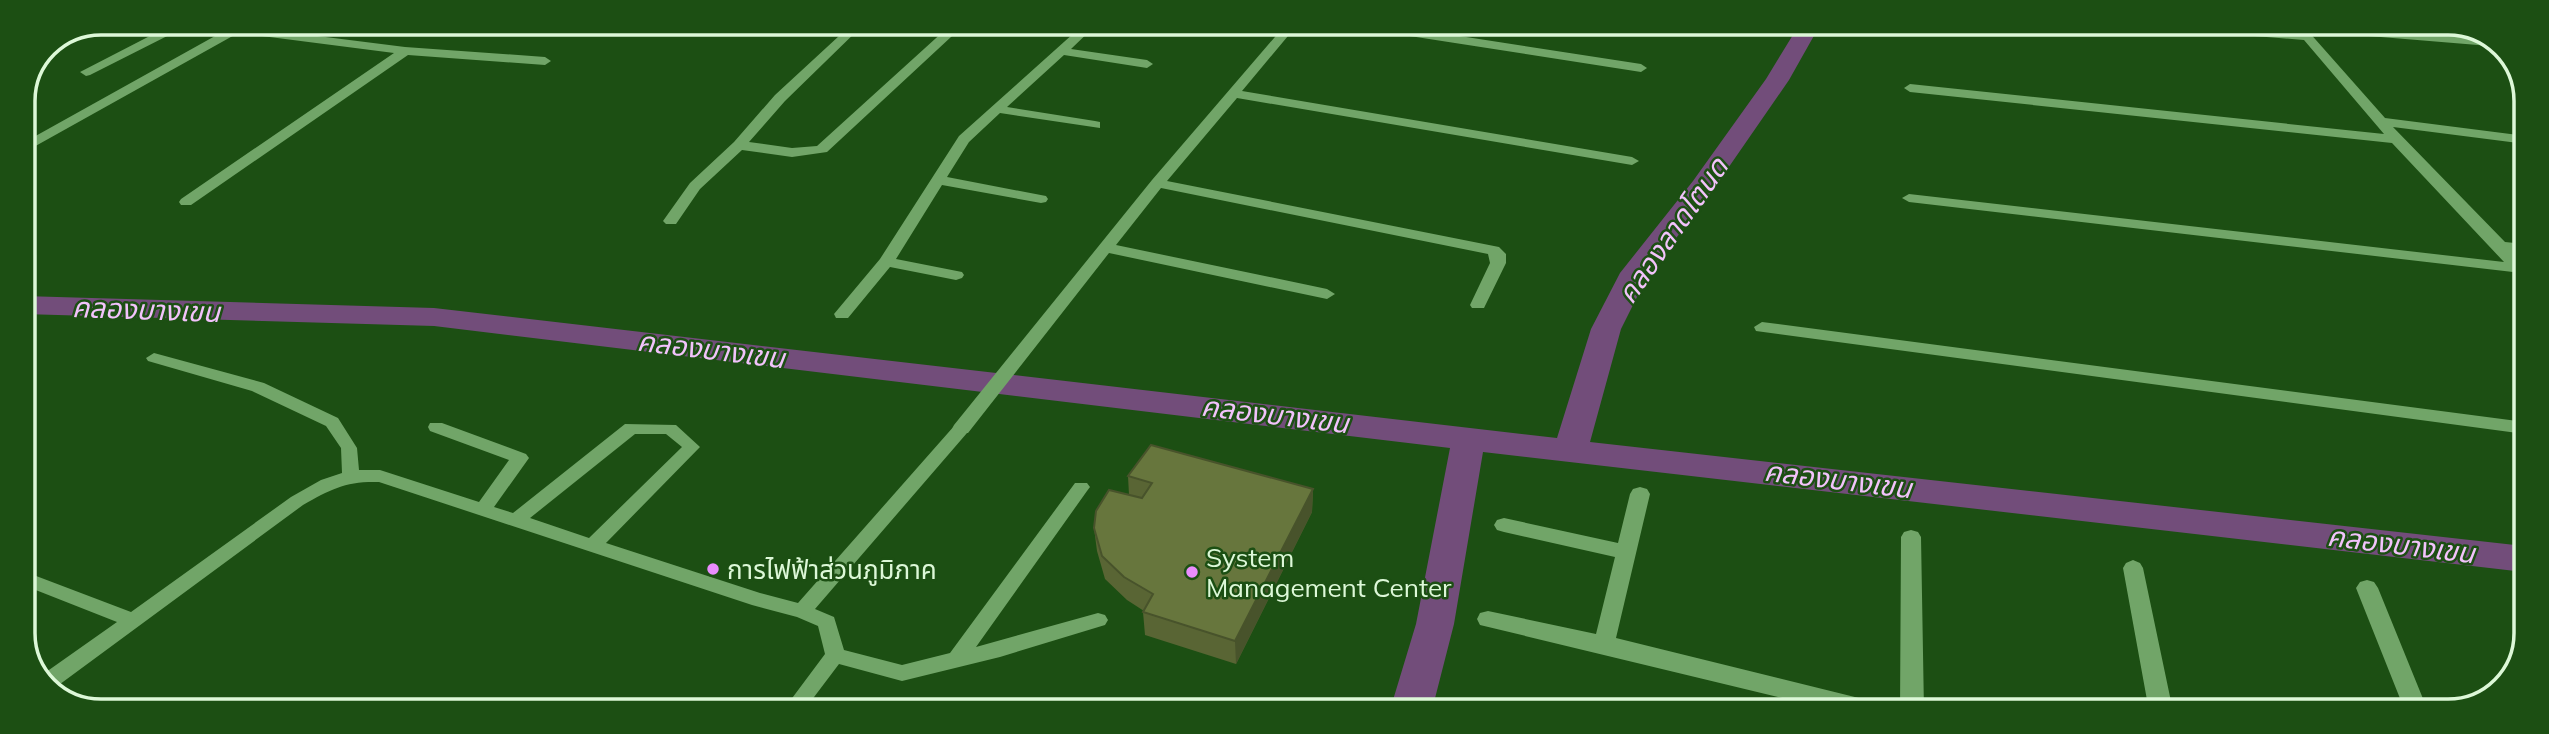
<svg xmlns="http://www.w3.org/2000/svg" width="2549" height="734" font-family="Mulish,'Noto Sans Thai',sans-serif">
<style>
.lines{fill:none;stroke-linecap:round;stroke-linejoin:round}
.canal{fill:#724d7a;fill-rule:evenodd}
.service{fill:#71a568;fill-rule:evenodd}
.minor{fill:#71a568;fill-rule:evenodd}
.wall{fill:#596534}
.shaded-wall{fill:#48532b}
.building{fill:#67763d;stroke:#48532b;stroke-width:2}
.poi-dot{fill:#ea8dfd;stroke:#1c4f13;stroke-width:2.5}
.labels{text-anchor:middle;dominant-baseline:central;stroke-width:5;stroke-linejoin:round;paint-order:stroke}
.poi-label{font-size:26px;fill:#ddf8d8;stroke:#1c4f13;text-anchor:start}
.water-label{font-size:28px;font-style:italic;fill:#f2c3fb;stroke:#1c4f13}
.rim{fill:none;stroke:#ddf8d8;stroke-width:3.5}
</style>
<rect width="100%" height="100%" fill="#1c4f13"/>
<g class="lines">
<path class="canal" d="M1799,25H1820L1789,80L1715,187L1648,275L1621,329L1590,442L2524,546V572L1483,452L1454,624L1432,710H1390L1416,624L1450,448L434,326L23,314V296L434,308L1557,438L1591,329L1620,273L1693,181L1766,79Z"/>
<path class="service" d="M154,353L264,383L338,418L357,448L359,470H380L479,502L509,460L430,431L428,427L430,423H442L526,454L529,458L494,507L513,513L625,424L676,425L700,447L606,543L760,593L798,603L955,425H967L969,429L967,433L815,609L834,617L844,650L902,665L950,653L1075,483H1087L1090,487L1087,491L976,647L1098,613L1105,615L1108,620L1105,625L1000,657L902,681L839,664L805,709H784L825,654L818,626L797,617L752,605L379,482C346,481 331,489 303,505L52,690L42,684L39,677L117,622L23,585V571L131,612L291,497L321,480L342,473L341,448L326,426L252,391L148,361L146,358ZM635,434H666L682,447L589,538L530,518Z"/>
<path class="minor" d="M175,23H240L246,27L405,47L545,57L551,61L545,65L408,55L191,205H181L179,202L181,199L394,53L238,33L23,153V143L224,31L187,26L90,75L86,76L80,72Z
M852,24H864L785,101L749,142L792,148L817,146L946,29L927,27L925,24H965L827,152L792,157L742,150L700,189L676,224H666L663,221L690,183L734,142L775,95Z
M1084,24H1097L1071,49L1147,60L1153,64L1147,68L1064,55L1007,107L1095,121L1100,122V128L1000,113L969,142L947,177L1046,196L1048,199L1046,202L1041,203L942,185L896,259L962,272L964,275L962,278L956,280L890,267L848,318H836L834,314L880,259L959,136Z
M1286,24H1298L1242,91L1632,157L1639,161L1632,165L1237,98L1167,181L1499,247L1506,254V263L1484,308H1472L1470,305L1490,263L1488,254L1161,188L1116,245L1327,289L1335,294L1327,299L1109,253L968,433H954L952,429L954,425L1152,180Z
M1352,24H1382L1641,64L1647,68L1641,72L1358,28Z
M1730,25H1754L1771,30L1765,34Z
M2163,25H2211L2297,32L2291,25H2328L2491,40L2502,47L2308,31L2385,118L2526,136V144L2393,127L2505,242L2525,244V254L2513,252L2525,267V282L2519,280L2513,272L1909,202L1902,198L1909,194L2504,262L2392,143L1910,92L1904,88L1910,84L2384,134L2304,40L2169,29Z
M1762,322L2525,422V434L1756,331L1754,327Z
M1640,487L1647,489L1650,494L1616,638L1875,702L1883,704L1886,711H1836L1480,625L1477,619L1480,613L1488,611L1596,634L1615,557L1504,532L1497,530L1494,525L1497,520L1504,518L1618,543L1630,494L1633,489Z
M1911,530L1918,532L1921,537L1924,711H1900L1901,537L1904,532Z
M2133,560L2140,563L2143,568L2173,711H2149L2123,568L2126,563Z
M2367,580L2374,582L2378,588L2428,711H2405L2356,588L2360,582Z"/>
</g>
<path class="wall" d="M1128,476L1313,489L1312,512L1236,664L1145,635L1143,612L1144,611L1127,600L1105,579L1097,551L1094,528L1129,495Z"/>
<path class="shaded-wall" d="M1313,489L1312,512L1236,664L1235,641Z"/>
<path class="building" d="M1151,445L1313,489L1235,641L1143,612L1153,594L1124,577L1102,556L1094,528L1096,511L1109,490L1142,498L1152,483L1128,476Z"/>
<g class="poi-dot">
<circle cx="713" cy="569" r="7"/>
<circle cx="1192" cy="572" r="7"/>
</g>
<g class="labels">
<g class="poi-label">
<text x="1206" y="557">System<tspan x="1206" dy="30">Management Center</tspan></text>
<text x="727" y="569">การไฟฟ้าส่วนภูมิภาค</text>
</g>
<g class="water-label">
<text transform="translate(1672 230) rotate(-55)">คลองลาดโตนด</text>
<text transform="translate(146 309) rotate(2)">คลองบางเขน</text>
<text transform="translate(711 349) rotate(7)">คลองบางเขน</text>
<text transform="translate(1275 414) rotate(7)">คลองบางเขน</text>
<text transform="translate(1838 479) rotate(7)">คลองบางเขน</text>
<text transform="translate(2401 544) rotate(7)">คลองบางเขน</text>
</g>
</g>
<path d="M0 0H2549V734H0ZM101 35H2448A66 66 0 0 1 2514 101V633A66 66 0 0 1 2448 699H101A66 66 0 0 1 35 633V101A66 66 0 0 1 101 35Z" fill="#1c4f13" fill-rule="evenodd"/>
<path class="rim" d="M101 35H2448A66 66 0 0 1 2514 101V633A66 66 0 0 1 2448 699H101A66 66 0 0 1 35 633V101A66 66 0 0 1 101 35Z"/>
</svg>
